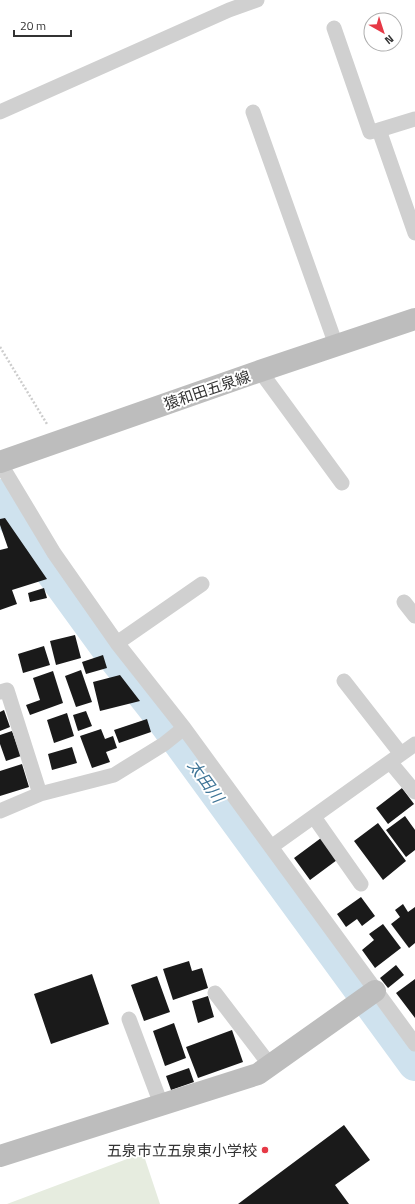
<svg xmlns="http://www.w3.org/2000/svg" width="415" height="1204" font-family="'Titillium Web','Noto Sans JP',sans-serif">
<style>
.green{fill:#e6ecdf}
.lines{fill:none;stroke-linecap:round;stroke-linejoin:round}
.river{stroke:#cfe2ee;stroke-width:34}
.building{fill:#1a1a1a}
.path{stroke:#cdcdcd;stroke-width:2.5;stroke-dasharray:2 2;stroke-linecap:butt}
.street{stroke:#d0d0d0;stroke-width:15}
.secondary{stroke:#bdbdbd;stroke-width:22}
.poi-dot{fill:#e63946;stroke:#fff;stroke-width:1.5}
.labels{text-anchor:middle;dominant-baseline:central;stroke-width:4;stroke-linejoin:round;paint-order:stroke}
.street-label{font-size:15px;fill:#333;stroke:#fff}
.poi-label{font-size:15px;fill:#333;stroke:#fff;text-anchor:end}
.water-label{font-size:16px;font-style:italic;fill:#3f7597;stroke:#fff}
</style>
<rect width="100%" height="100%" fill="#fff"/>
<path class="green" d="M143,1153L160,1204H7Z"/>
<g class="lines">
<path class="river" d="M0,496L8,511L109,650L160,715L415,1064"/>
</g>
<path class="building" d="M5,518L47,579L12,590L17,604L0,610V550L8,548L0,525V519Z
M44,588L47,598L30,602L28,593Z
M75,635L81,658L56,665L50,641Z
M44,646L50,665L23,673L18,654Z
M103,655L107,668L86,674L82,662Z
M81,670L92,702L76,707L65,676Z
M53,671L63,703L30,715L26,705L40,700L33,678Z
M120,675L140,701L100,711L93,682Z
M4,710L10,727L0,731V712Z
M86,711L92,726L78,731L73,715Z
M67,713L74,736L54,743L47,720Z
M147,719L151,732L119,743L114,730Z
M101,729L105,739L113,736L117,748L106,752L110,762L92,768L80,736Z
M12,731L21,756L6,761L0,744V735Z
M72,747L77,763L52,770L48,754Z
M22,764L29,787L0,796V771Z
M402,788L414,804L388,824L376,808Z
M405,816L415,830V850L406,857L386,830Z
M378,823L406,861L383,880L354,841Z
M321,838L337,860L310,880L294,858Z
M361,897L375,916L362,926L357,919L346,927L337,914Z
M403,904L408,912L415,907V943L409,948L391,924L400,917L395,910Z
M383,924L401,948L375,968L362,950L374,940L369,934Z
M189,961L192,971L202,968L208,988L173,1000L163,969Z
M396,965L404,975L388,988L380,978Z
M92,974L109,1024L51,1044L34,994Z
M157,976L170,1012L144,1021L131,985Z
M415,979V1018L396,993Z
M208,996L214,1017L198,1023L192,1001Z
M174,1023L186,1058L165,1066L153,1031Z
M232,1030L243,1062L198,1078L186,1047Z
M189,1068L194,1082L171,1090L166,1076Z
M344,1125L370,1160L335,1185L349,1204H238Z"/>
<g class="lines">
<path class="path" d="M0,347L47,424"/>
<path class="street" d="M334,28L370,132L379,130
M0,112L229,10L257,0
M253,112L336,345
M415,119L379,130L415,233
M260,371L342,483
M0,463L54,553L117,643L184,728L415,1044
M404,602L415,616
M117,643L202,584
M344,681L401,754
M0,692L7,690L40,794
M390,762L415,792
M0,811L40,794L114,775L164,744L184,728
M314,817L361,884
M271,847L415,744
M215,993L270,1065
M129,1019L161,1104"/>
<path class="secondary" d="M0,462L260,371L415,319
M0,1156L258,1074L375,991"/>
</g>
<circle class="poi-dot" cx="265" cy="1150" r="4"/>
<g class="labels">
<g class="street-label">
<text transform="translate(207 390) rotate(-19)">猿和田五泉線</text>
</g>
<g class="poi-label">
<text x="257" y="1150">五泉市立五泉東小学校</text>
</g>
<g class="water-label">
<text transform="translate(206 781) rotate(54)">太田川</text>
</g>
</g>
<g transform="translate(383 32) rotate(141)"><circle r="19" fill="#ffffff" stroke="#adadad"/>
<path d="M0-3L7 15L0 10L-7 15Z" fill="#e63946"/>
<text y="-6" font-size="11" font-weight="bold" text-anchor="middle" fill="#333333">N</text>
</g>
<path d="M14 30v6h57v-6" fill="none" stroke="#333333" stroke-width="2"/>
<text x="20" y="30" font-size="12" fill="#333333" stroke="#ffffff" stroke-width="3" paint-order="stroke">20 m</text>
</svg>
